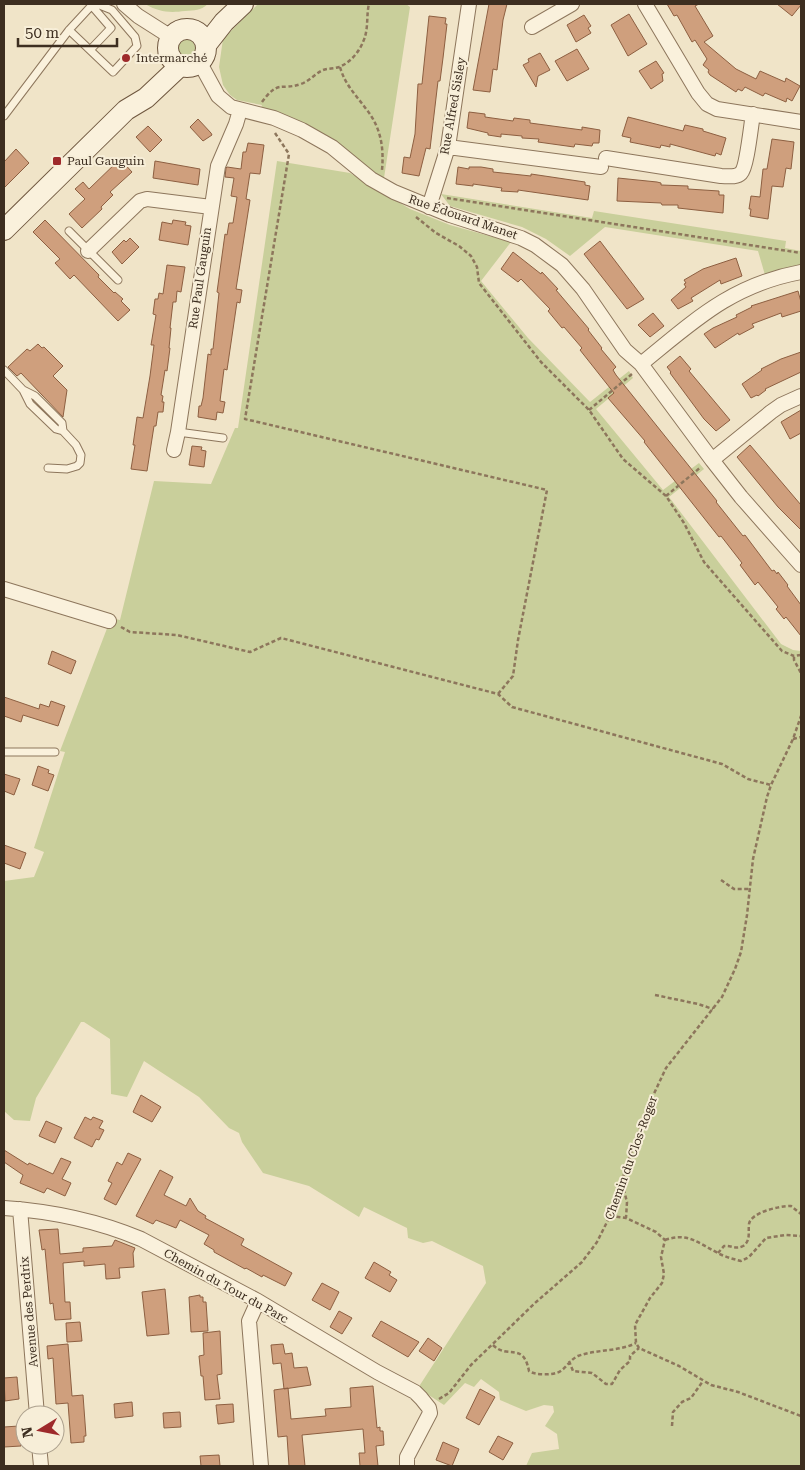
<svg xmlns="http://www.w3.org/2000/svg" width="805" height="1470" font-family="'Roboto Serif',serif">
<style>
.green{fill:#c9cf9b}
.building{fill:#cf9f7d;stroke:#8d5f41}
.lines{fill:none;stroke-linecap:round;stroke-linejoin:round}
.lane-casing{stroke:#8d765c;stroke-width:9}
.street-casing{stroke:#8d765c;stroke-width:16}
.secondary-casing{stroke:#6f573f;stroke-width:22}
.path{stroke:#8d765c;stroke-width:2.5;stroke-dasharray:4 2.5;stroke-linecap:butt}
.lane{stroke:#faf1dc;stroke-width:7}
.street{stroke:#faf1dc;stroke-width:14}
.secondary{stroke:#faf1dc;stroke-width:20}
.poi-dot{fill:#9e2a2b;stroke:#f7eed8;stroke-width:2}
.labels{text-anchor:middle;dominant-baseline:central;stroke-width:4;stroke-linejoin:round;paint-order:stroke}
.poi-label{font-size:12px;fill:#3d2e20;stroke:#f7eed8;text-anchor:start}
.street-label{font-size:12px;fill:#3d2e20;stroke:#f7eed8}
</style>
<rect width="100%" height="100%" fill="#f0e4c8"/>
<path class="green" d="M145,4H208C200,11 195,10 185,11C169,13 159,12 145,4Z
M258,4H406L410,7L384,178L261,108L262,105L237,100L230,95L223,85L219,67L223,39Z
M177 48a9 9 0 1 1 18 0a9 9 0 1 1-18 0Z
M277,161L350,173L410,209L450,225L511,242L481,281L528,338L590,402L629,371L633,378L596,409L663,490L699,463L704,469L669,497L781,644L793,650L801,651V1466H526L532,1453L559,1449L557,1434L545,1426L554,1412L553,1406L544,1405L526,1411L500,1400L499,1392L481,1379L474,1387L465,1383L444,1405L418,1388L486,1283L483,1266L432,1241L423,1243L408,1238L407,1228L364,1207L359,1217L309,1186L263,1173L242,1142L239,1133L229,1128L199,1097L144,1061L127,1097L111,1094L110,1039L84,1022H81L36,1098L30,1121L14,1120L4,1111V881L34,877L44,852L34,848L65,752L60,751L111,618L120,620L154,481L211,484L235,428H238Z
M441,194L592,218L594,211L786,241L785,248L801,251V266L765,275L758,251L605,227L570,256L546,239L522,227L450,206Z"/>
<path class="building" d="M489,4H507L503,20L497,70L493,69L490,92L473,90Z
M667,4H699L695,6L713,36L704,42L736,69L756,79L760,71L785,82L786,78L800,86L792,101L787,98L786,102L765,93L763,96L745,87L742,91L738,89L736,92L710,75L708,72L709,70L703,65L707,59L695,40L692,42L677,15L674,16Z
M777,4H801V5L792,16Z
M629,14L647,44L628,56L611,25Z
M584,15L591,26L588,28L591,33L576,42L567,25Z
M429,16L446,18L445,24H447L443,58L440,81H438L430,149L426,148L419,176L402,173L404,157L410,158L415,134L418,84H422Z
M577,49L589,69L567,81L555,61Z
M540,53L550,70L538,76L536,87L523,65L529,62L528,59Z
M656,61L664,73L662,74L663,81L651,89L639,71Z
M469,112L485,114V117L513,121L514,118L530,120V123L582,130V127L600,130L599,143H593L592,146L575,144L574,147L538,142L539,139L522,138V136L501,134V137L488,135V133L467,128Z
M628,117L683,131L685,125L703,129V131L726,138L721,155L716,153L715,156L670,144V147L661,145L660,148L630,142L631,138L622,136Z
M198,119L211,133L212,135L203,141L190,127Z
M148,126L162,140L150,152L136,137Z
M772,139L794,142L791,169L786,168L783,187L772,186L768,219L750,216L751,209H749L751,196L760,197L763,169H767Z
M248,143L264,145L260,174L250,173L246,199L250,200L236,289L242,290L240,303L237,302L227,370L224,369L220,401L225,402L223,413L217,412L216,420L198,417L199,406H201L203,398L208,354L211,355V349H213L219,293L217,292L225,234L227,235L229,223H233L237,197L231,196L234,178L225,177L226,168L227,167L241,169L243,152H246Z
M16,149L29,163L4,188V162Z
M120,159L132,172L110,192L113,195L101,207L102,209L82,228L69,214L85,199L75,189L83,182L89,189Z
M155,161L200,169L198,185L153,178Z
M458,167L469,169V167H481L493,169V172L531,176V174L585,182V185L590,186L588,200L518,190V192L501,191L502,188L473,184V186L456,184Z
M618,178L657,182L661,183V185L688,186V189L719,191V195H724L723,213L678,208V205H662L661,203L617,201Z
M45,220L99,275L98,277L114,293L115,292L123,299L121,301L130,310L118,321L74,275L70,279L55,263L60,259L33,232Z
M173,220L186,222L185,225L191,226L188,245L159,240L162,222L172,224Z
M130,238L139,247L122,264L112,252L124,240L126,242Z
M600,241L644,299L627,309L584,254Z
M513,252L541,274L542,272L558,289L556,290L589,329L588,330L602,348L601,349L616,367L613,370L616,375L717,501L716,502L743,536L745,535L772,571L774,570L777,574L778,572L788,585L787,586L801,605V636L786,617L784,619L776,609L778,607L758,582L755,585L740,565L742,563L721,536L719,537L644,442L645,441L608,398L614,393L580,350L582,348L564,327L562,328L548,311L550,309L521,279L518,282L501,269Z
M736,258L742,276L721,284L720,280L691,298L693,301L678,309L671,300L686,287L684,284L686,283L684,280L703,269Z
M167,265L185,267L181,292L177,291L176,302H173L170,328H171L169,348H170L167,371L165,370L161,395L163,396L162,402H164L163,412H158L156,426H154L147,471L131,469L135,445H133L137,417L143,418L150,376L154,345H151L156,315L153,314L155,299H158L159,293L163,294Z
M798,291L801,302V311L782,317L781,313L752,324L754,327L739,335L738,333L715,348L704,334L713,328L737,317L736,315L752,307L751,306Z
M653,313L664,326L650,337L638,325Z
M38,344L42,348L44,347L63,366L53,376L67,390L63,417L21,373L17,376L8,367L27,349L30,351Z
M801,352V372L765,389L766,390L758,396L757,395L751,398L742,384L762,370L761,369L781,359Z
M680,356L691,369L689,371L730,420L716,431L704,419L670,373L671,372L667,367Z
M801,410V433L790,439L781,422Z
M750,445L801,505V530L778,507L737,457Z
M192,446L202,447L201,450L206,451L204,467L189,465Z
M52,651L76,661L71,674L48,664Z
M4,697L39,709L40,704L49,707L51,701L65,706L58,726L23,715L21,722L4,716Z
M38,766L49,770L48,773L54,775L48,791L32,785Z
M4,774L20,779L14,795L4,791Z
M4,845L26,853L20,869L4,863Z
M141,1095L161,1107L152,1122L133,1112Z
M85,1117L91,1120L93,1117L103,1121L99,1128L104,1130L99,1140L96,1139L92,1147L74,1138Z
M46,1121L62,1128L55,1143L39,1136Z
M4,1150L28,1165L29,1163L53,1174L61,1158L71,1162L62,1179L71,1183L65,1196L47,1188L44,1193L20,1183L23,1175L4,1162Z
M128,1153L141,1159L116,1205L104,1199L112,1183L108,1181L117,1162L122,1165Z
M160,1170L173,1177L164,1195L186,1206L190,1198L198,1211L206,1216L205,1218L244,1239L241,1245L292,1273L285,1286L263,1275L262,1277L246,1268L245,1269L214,1252V1250L204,1244L209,1235L180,1220L176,1228L156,1220L153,1224L136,1216Z
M58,1229L60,1254L83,1252V1248L112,1246L115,1240L135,1248L133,1253L134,1267L119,1268L120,1278L106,1279L105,1264L84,1266V1261L63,1263L65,1302H70L71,1319L55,1320L53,1303L50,1304L45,1249L42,1250L39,1230Z
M374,1262L391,1272L389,1275L397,1280L390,1292L365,1278Z
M322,1283L339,1292L330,1310L312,1300Z
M165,1289L169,1334L147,1336L142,1292Z
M200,1295V1297H203V1302H206L208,1331L191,1332L189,1297Z
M339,1311L352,1318L342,1334L330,1327Z
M381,1321L419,1342L408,1357L372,1336Z
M80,1322L82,1341L67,1342L66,1323Z
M220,1331L222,1374L217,1375L220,1399L205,1400L203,1376H201L199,1356L204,1355L203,1333Z
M428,1338L442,1348L434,1361L419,1351Z
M68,1344L72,1396L83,1395L86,1436H84V1442L71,1443L68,1403L56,1404L53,1358L48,1359L47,1346Z
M283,1344L285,1354L292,1353L294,1368L307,1367L311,1385L284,1389L281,1363L273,1364L271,1345Z
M17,1377L19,1399L5,1401L4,1378Z
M373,1386L377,1428L380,1427V1431H383L384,1445L376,1446L378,1466H360L359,1453H365L363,1429L302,1435L305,1466H289L287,1436L278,1437L274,1390L288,1388L291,1419L326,1416L325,1409L351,1407L350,1388Z
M480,1389L495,1397L479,1425L466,1418Z
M132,1402L133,1416L115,1418L114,1404Z
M233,1404L234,1422L218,1424L216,1405Z
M180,1412L181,1427L164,1428L163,1413Z
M19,1426L21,1446L4,1447V1427Z
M498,1436L513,1443L503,1460L489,1452Z
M443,1442L459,1449L452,1466L436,1460Z
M219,1455L220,1466H201L200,1456Z"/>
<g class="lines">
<defs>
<path id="lane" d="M69,30L113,72L137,46L135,37L112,10L97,4
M90,50L111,28L92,6
M4,116L69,30L93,4
M69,231L118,280
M4,370L23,390L30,404L56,429L63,431L76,445L81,455L80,463L77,466L67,469L48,468
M23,390L35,396L62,423L63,431
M178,432L223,438
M4,752H55"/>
<path id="street" d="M124,4L138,16L171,37
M645,4L698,93L707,104L717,109L801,122
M532,27L572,4
M200,63L218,96L231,107L274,118L302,130L332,147L371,179L394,192L450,215L521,238L535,245L562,265L583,289L625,350L641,364L712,460L741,497L801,565
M448,147L601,167
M606,158L721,176C727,176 736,178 741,173C747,167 751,125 753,114
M429,207L448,147L469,4
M88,251L140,201L147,199L211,207
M641,364C694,321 731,285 801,272
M174,450L178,432L218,166L236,124L240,110
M712,460L771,412L781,405L801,396
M4,589L109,621
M4,1208C50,1211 98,1221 141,1239L258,1301L377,1372L415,1392L421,1398L429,1408L430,1413L407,1457V1466
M20,1209L37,1415
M258,1301L249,1321L261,1466
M39,1445L41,1466"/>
<path id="secondary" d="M168 48a19 19 0 1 1 38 0a19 19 0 1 1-38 0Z
M206,45L224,22L243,4
M4,230L126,110L146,98L180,66"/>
</defs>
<use href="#lane" class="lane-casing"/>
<use href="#street" class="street-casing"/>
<use href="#secondary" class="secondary-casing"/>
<path class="path" d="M340,67C345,85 356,95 367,110C381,128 384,148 382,170
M262,102C279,79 280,91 301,84C309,81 314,75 321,71C326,68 333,69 339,67C350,63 359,52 363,42C369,29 366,16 369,4
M275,133L289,154L245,419L547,490L518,640L513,676L498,694
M447,198L801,253
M416,217L436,233L459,246L471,256L477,267L479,283L541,362L589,410L623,459L666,496L684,523L704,562L782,651L794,656L801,655
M589,410L632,374
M666,496L701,467
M121,627L130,632L177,635L250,652L281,638L498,694L512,707L722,764L748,779L771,785
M794,657V660L801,673
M793,739L801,737
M721,880L734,889H749
M655,995L698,1004L713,1009
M622,1183L627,1202L626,1218
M610,1216L626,1218L656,1232L665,1240L661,1257L664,1274L662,1283L650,1298L635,1325L636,1343L639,1348L679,1366L711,1385L738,1392L801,1416
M665,1240C688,1232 698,1243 718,1253C725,1257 733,1259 741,1261L749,1257L766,1238L785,1235L801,1236
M718,1253L724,1246C731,1245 736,1250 743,1246C751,1241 748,1232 749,1224C751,1212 780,1206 791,1206L801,1214
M493,1345C508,1360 523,1341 529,1371C534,1375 550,1375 556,1373C565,1371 569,1360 578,1356C597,1349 618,1352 636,1343
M569,1361L573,1371L592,1373L606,1384H612L620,1370L630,1361V1356L639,1348
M439,1399L449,1393L471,1365L535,1303L582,1262L597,1242L610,1216L635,1141L651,1100L666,1068L722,997L735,969L741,952L747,915L753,859L767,797L771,785L793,739L801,716
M672,1426L673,1412L682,1402L691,1398L703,1381"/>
<use href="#lane" class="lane"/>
<use href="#street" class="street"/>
<use href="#secondary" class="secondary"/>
</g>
<g class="poi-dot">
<circle cx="126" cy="58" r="5"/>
<rect x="52" y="156" width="10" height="10" rx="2.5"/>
</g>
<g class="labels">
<g class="poi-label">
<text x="136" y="58">Intermarché</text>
<text x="67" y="161">Paul Gauguin</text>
</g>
<g class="street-label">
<text transform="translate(453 106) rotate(-80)">Rue Alfred Sisley</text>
<text transform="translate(463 217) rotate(19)">Rue Édouard Manet</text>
<text transform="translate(200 278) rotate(-82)">Rue Paul Gauguin</text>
<text transform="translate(631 1158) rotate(-70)">Chemin du Clos-Roger</text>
<text transform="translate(226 1286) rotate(29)">Chemin du Tour du Parc</text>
<text transform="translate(29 1312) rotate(-95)">Avenue des Perdrix</text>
</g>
</g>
<rect width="805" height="1470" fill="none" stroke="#3d2e20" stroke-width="10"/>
<g transform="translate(40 1430) rotate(260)"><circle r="24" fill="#f7eed8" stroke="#ada18e"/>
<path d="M0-4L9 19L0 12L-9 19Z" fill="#9e2a2b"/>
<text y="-8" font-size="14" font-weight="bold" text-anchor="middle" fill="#3d2e20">N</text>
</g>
<path d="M18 38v8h99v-8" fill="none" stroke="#3d2e20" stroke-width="2.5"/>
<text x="25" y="38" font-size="15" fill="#3d2e20" stroke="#f7eed8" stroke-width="4" paint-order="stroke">50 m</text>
</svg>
